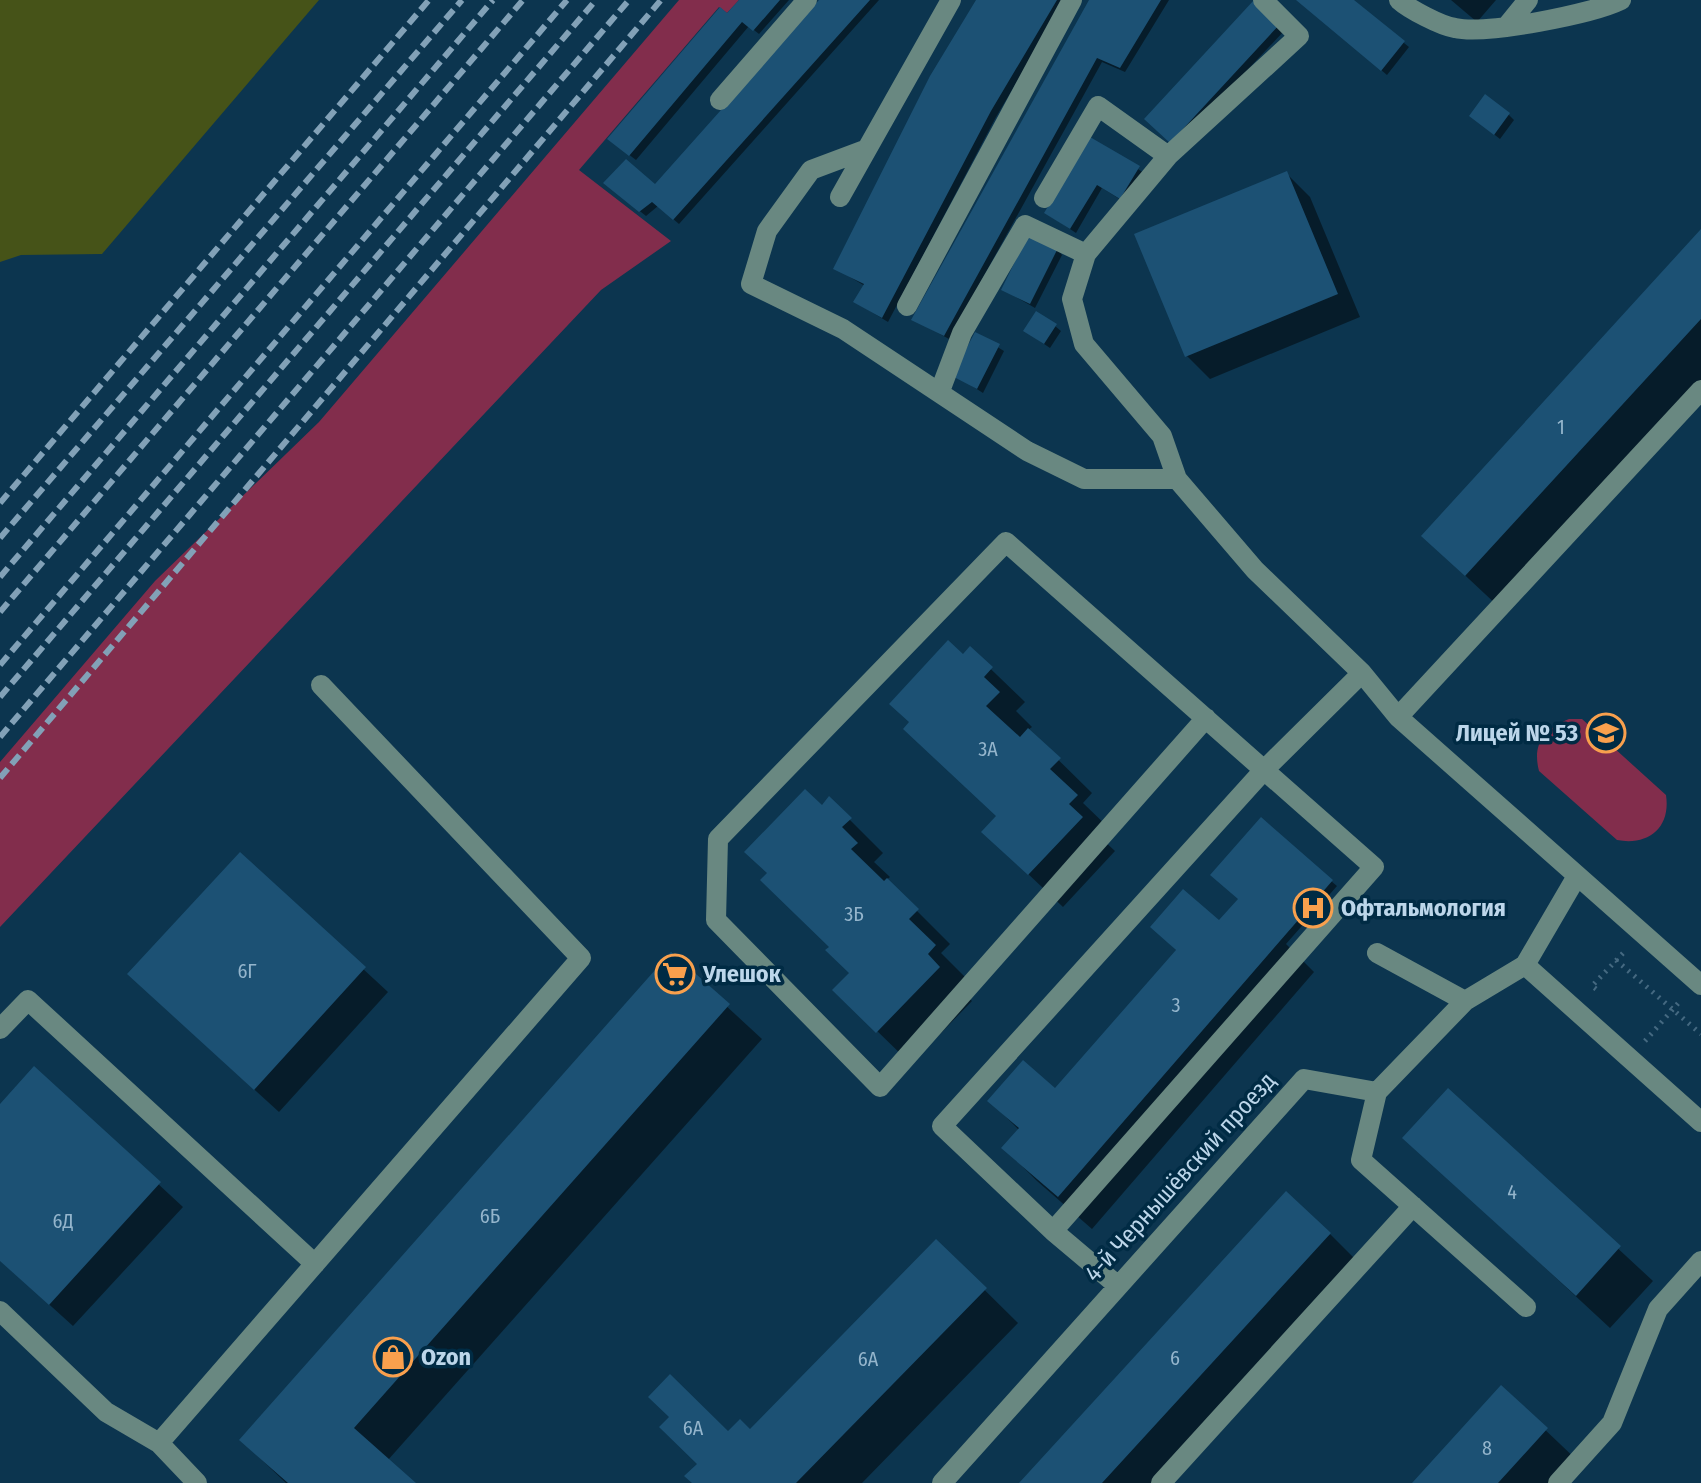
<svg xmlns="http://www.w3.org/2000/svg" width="1701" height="1483" font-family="'Fira Sans Condensed',sans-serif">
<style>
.green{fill:#822d4c}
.water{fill:#465318}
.shadow{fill:#0007}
.building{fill:#1c5174}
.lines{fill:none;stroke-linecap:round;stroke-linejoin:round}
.path{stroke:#456981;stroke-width:5;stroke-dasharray:2 6;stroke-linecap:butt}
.minor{stroke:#698881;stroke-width:20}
.rail{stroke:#82a1b7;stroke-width:6;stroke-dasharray:12 6;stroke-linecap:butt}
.labels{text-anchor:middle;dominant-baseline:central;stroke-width:7;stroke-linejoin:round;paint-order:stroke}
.number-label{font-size:20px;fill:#94b5cc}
.poi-label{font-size:24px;font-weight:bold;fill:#bcd6ea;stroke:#002b44;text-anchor:start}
.street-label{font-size:24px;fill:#bcd6ea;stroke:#002b44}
</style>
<rect width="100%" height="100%" fill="#0c354f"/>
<path class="green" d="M679,0H739L727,13L719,7L579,170L671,241L601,290L0,927V762L155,581L319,422Z
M1569,719H1582L1666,795C1671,828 1648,846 1617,840L1539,771C1532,744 1544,729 1569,719Z"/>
<path class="water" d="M0,0H319L102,254L21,255L0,262Z"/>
<path class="shadow" d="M741,0H789L759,34L749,26L636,160L615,144Z
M822,0H879L679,224L658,206L646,216L611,188L655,187Z
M979,0H1065L996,117L888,322L855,302L865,286L835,268Z
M1092,0H1169L1125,72L1102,62L949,339L914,320Z
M1298,0H1350L1409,47L1387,75Z
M1451,0H1496L1477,22Z
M1254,3L1284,31L1176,146L1146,119Z
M1509,115L1514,120L1500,139L1477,121Z
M1091,139L1144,173L1126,203L1102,188L1076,233L1046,213Z
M1287,174L1310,197L1360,317L1210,379L1187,356Z
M1701,232V388L1500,608L1423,536Z
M1057,249L1062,255L1035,308L1004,290Z
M1055,326L1061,331L1050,348L1025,331Z
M976,334L1004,351L983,393L955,375Z
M970,649L1025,702L1016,711L1032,727L1028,730L1092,793L1083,803L1110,829L1101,838L1115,851L1063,907L984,832L998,817L963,657Z
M829,799L883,853L874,862L890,877L886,880L950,944L941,953L968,980L960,989L972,1001L911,1064L835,990L851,973L831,947L822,807Z
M240,855L388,992L279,1112L153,997Z
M1331,881L1337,886L1286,944L1314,972L1092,1229L1037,1181L1004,1148L1019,1130L990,1101L1056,1091L1177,951L1153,927L1219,923Z
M671,955L762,1039L388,1460L413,1483H286L241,1440Z
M34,1069L183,1207L73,1326L0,1260V1107Z
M1448,1091L1653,1281L1610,1328L1405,1138Z
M1330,1234L1363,1267L1165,1483H1022Z
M936,1242L1018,1323L862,1483H694L728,1434L757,1439Z
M1501,1388L1580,1463L1562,1483H1415Z"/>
<path class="building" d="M739,0H780L753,31L742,22L629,156L607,139L720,7L727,13Z
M819,0H870L673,220L652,202L639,212L603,183L626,159L655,184Z
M976,0H1057L991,111L882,318L853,302L864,284L833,269L930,76Z
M1089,0H1161L1120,68L1097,58L944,336L911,320Z
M1254,0L1280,24L1170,143L1144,119Z
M1296,0H1354L1405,41L1381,71Z
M1485,94L1510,113L1494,135L1469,116Z
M1090,137L1140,166L1120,199L1097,185L1070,229L1044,213Z
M1287,171L1338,294L1185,357L1134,234Z
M1701,229V319L1465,576L1421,536Z
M1029,233L1058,248L1030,304L1001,290Z
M1036,311L1057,324L1044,344L1023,331Z
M975,332L1000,344L977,389L952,376Z
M948,640L963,654L970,646L993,667L984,677L1000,692L986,706L1020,737L1028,728L1061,758L1050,769L1078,795L1069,804L1083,817L1028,875L981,832L996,816L903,729L909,722L889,704Z
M805,789L822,805L829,796L852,818L842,827L858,843L851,849L884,881L887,878L919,909L909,919L936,945L928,954L940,967L876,1033L832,990L849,973L825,950L829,947L760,880L767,873L744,852Z
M1261,817L1333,880L1058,1197L1001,1148L1019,1128L987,1101L1023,1060L1055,1088L1176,950L1150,927L1183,889L1219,920L1238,899L1210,875Z
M240,852L366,967L254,1090L127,974Z
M671,952L730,1004L354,1428L416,1483H288L239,1440Z
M34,1066L161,1182L49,1305L0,1261V1104Z
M1448,1088L1621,1246L1576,1296L1402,1138Z
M1286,1191L1331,1233L1102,1483H1019Z
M936,1239L987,1288L796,1483H692L684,1476L697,1464L659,1427L669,1417L648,1397L670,1374L728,1431L740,1419L750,1429Z
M1501,1385L1548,1428L1498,1483H1412Z"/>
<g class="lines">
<path class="path" d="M1616,960L1701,1034
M1596,989L1592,986L1626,950
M1645,1041L1681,1000"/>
<path class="minor" d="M1399,0C1409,9 1441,26 1455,28C1486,35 1592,14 1621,0
M1506,27L1528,0
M720,100L807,0
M867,149L811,170L767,231L751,284L843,329L1027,451L1084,479H1177L1255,570L1362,673L1398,717L1701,985
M840,197L951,0
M1044,198L1098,106L1168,156
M907,306L1072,0
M940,391L962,333L1025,225L1086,254
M1177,479L1162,436L1084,344L1072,299L1086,254L1168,156L1299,36L1263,0
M1398,717L1701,390
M1377,953L1465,1001
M1525,965L1701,1122
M0,1029L28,1000L315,1264
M1377,1092L1361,1160L1526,1307
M1053,1231L1374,867L1264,770L1362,673
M1117,1285L1053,1231L942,1126L1264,770L1006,542L718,839L716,920L880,1087L1206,718
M0,1311L106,1412L159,1443L197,1483
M159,1443L581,958L321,685
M942,1483L1304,1079L1377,1092L1465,1001L1525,965L1577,876
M1161,1483L1413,1206
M1558,1483L1612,1423L1658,1309L1701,1261"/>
<path class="rail" d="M0,503L429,0
M0,538L462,0
M0,577L493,0
M0,612L523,0
M0,665L567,0
M0,697L596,0
M0,737L629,0
M0,778L661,0"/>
</g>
<defs>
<symbol id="school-ring" viewBox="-11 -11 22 22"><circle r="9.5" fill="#002b44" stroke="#f9a04d" stroke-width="1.5"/><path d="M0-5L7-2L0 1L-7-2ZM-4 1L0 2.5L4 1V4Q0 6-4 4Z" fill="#f9a04d"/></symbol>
<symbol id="hospital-ring" viewBox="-11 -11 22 22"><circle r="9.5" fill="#002b44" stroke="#f9a04d" stroke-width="1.5"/><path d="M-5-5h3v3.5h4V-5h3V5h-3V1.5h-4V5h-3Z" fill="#f9a04d"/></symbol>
<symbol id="supermarket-ring" viewBox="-11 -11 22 22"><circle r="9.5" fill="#002b44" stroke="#f9a04d" stroke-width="1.5"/><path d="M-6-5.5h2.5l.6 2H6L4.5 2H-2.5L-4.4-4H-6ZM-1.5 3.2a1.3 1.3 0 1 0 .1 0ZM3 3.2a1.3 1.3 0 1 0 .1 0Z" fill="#f9a04d"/></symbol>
<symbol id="shop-ring" viewBox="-11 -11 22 22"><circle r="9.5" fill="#002b44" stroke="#f9a04d" stroke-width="1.5"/><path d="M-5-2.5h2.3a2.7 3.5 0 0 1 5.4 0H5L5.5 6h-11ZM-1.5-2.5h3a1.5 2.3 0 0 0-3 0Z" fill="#f9a04d"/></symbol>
</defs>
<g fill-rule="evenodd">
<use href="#school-ring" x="1584" y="711" width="44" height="44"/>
<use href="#hospital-ring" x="1291" y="886" width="44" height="44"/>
<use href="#supermarket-ring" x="653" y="952" width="44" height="44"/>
<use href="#shop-ring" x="371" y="1335" width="44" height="44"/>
</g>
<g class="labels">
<g class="number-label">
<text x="1561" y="427">1</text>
<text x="988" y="749">3А</text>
<text x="854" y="914">3Б</text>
<text x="247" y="971">6Г</text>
<text x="1176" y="1005">3</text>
<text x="1512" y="1192">4</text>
<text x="490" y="1216">6Б</text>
<text x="63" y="1221">6Д</text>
<text x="1175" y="1358">6</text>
<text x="868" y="1359">6А</text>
<text x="693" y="1428">6А</text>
<text x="1487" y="1448">8</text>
</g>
<g class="poi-label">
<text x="1578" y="733" text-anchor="end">Лицей № 53</text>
<text x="1341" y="908">Офтальмология</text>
<text x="703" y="974">Улешок</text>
<text x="421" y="1357">Ozon</text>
</g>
<g class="street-label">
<text transform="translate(1180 1177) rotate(-48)">4-й Чернышёвский проезд</text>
</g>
</g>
</svg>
